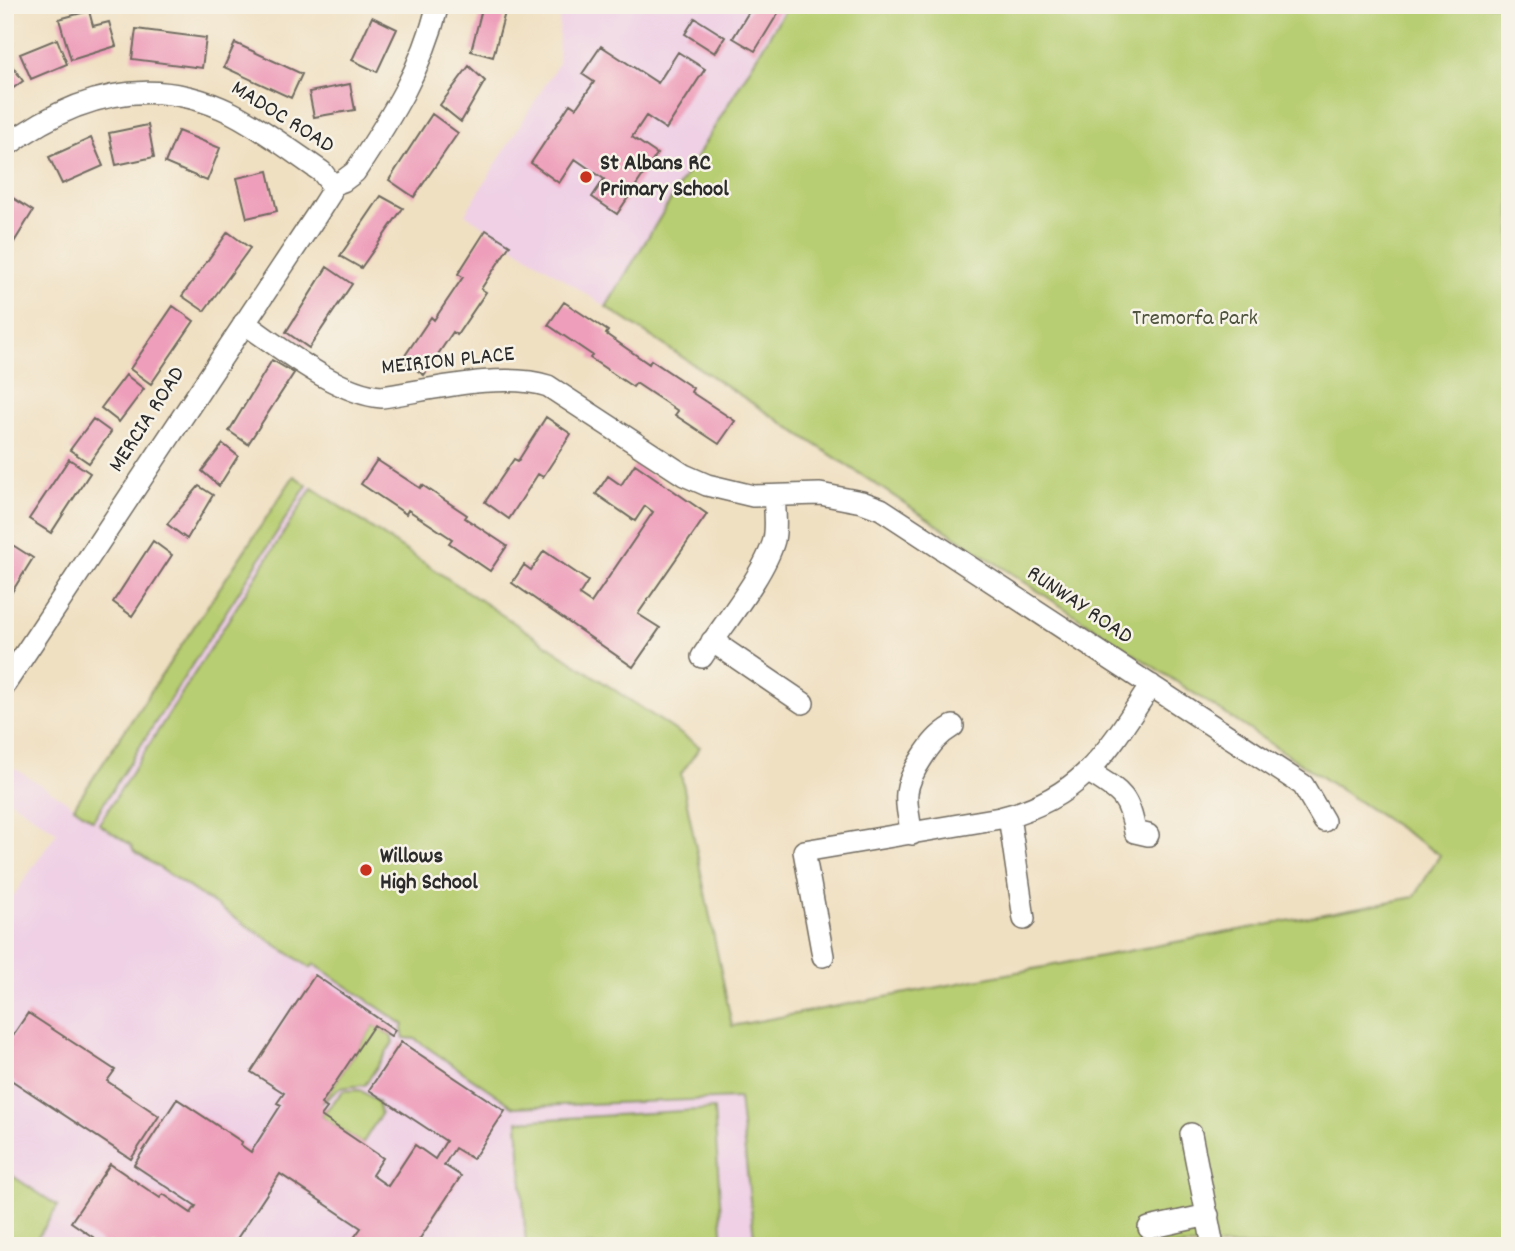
<svg xmlns="http://www.w3.org/2000/svg" width="1515" height="1251" font-family="Dekko,sans-serif">
<style>
.built{fill:#efd0e5}
.green{fill:#b8ce72;stroke:#727c4e;stroke-width:2}
.building{fill:#ee9eba}
.lines{fill:none;stroke-linecap:round;stroke-linejoin:round}
.minor-casing{stroke:#706a60;stroke-width:24}
.minor{stroke:#fff;stroke-width:21}
.poi-dot{fill:#c8321e;stroke:#f7f3e8;stroke-width:2.5}
.labels{text-anchor:middle;dominant-baseline:central;stroke-width:5;stroke-linejoin:round;paint-order:stroke}
.street-label{font-size:23px;fill:#2b2b2b;stroke:#f7f3e8}
.poi-label{font-size:23px;font-weight:bold;fill:#2b2b2b;stroke:#f7f3e8;text-anchor:start}
.park-label{font-size:23px;fill:#4e543d;stroke:#f7f3e8}
</style>
<rect width="100%" height="100%" fill="#f7f3e8"/>
<filter id="ink" filterUnits="userSpaceOnUse"><feTurbulence type="fractalNoise" baseFrequency=".0143" numOctaves="2"/><feDisplacementMap in="SourceGraphic" scale="14" xChannelSelector="R" yChannelSelector="G"/><feConvolveMatrix kernelMatrix="1 2 1 2 8 2 1 2 1" color-interpolation-filters="sRGB"/></filter>
<filter id="wash" filterUnits="userSpaceOnUse"><feTurbulence type="fractalNoise" baseFrequency=".00686" numOctaves="4" result="noise"/><feDisplacementMap in="SourceGraphic" scale="28" xChannelSelector="R" yChannelSelector="G"/><feGaussianBlur stdDeviation="1.57" result="paint"/><feColorMatrix in="noise" values="0 0 0 0 0 0 0 0 0 0 0 0 0 0 0 0 0 1.4 0 .05"/><feComposite in="paint" operator="in"/></filter>
<g filter="url(#wash)">
<rect width="100%" height="100%" fill="#f0e0c2"/>
<path class="built" d="M560,5H788L606,307L465,214L558,64Z
M294,476L700,747L681,774L732,1026L755,1246H5V908L57,832L5,797V762L74,806Z"/>
<path class="green" d="M788,5H1510V1246H755L739,1098L514,1107L415,1039L404,1038L402,1030L404,1025L314,964L311,968L134,851L131,845L99,824L312,488L700,747L681,774L732,1026L1414,897L1440,855L606,307Z
M294,476L307,485L93,820L74,807Z
M374,1025L391,1036L393,1042L365,1085L340,1088L321,1104Z
M360,1090L378,1102L381,1114L362,1144L321,1116L343,1091Z
M714,1109L723,1246H526L518,1121Z
M5,1171L58,1206L32,1246H5Z"/>
<g id="blocks">
<path class="building" d="M483,5H507L493,57L471,51Z
M753,5H783L755,51L733,38Z
M89,11L93,26L109,22L116,46L71,60L59,19Z
M372,17L397,29L377,72L352,60Z
M695,18L725,37L715,53L685,34Z
M136,29L206,38L202,68L132,59Z
M57,39L67,64L31,79L20,54Z
M235,43L302,74L291,98L224,67Z
M601,46L658,83L678,52L705,69L666,129L646,116L632,137L657,154L617,214L592,197L604,179L575,159L559,183L531,163L570,104L576,108L594,82L582,74Z
M5,56L23,81L5,94Z
M469,66L485,81L461,122L440,105Z
M350,84L355,110L314,117L309,92Z
M432,114L458,133L414,197L389,180Z
M148,125L154,157L116,165L109,133Z
M178,131L220,148L207,181L165,163Z
M91,138L103,166L62,184L49,157Z
M268,171L277,211L247,218L237,178Z
M10,196L33,211L11,247L5,243V203Z
M381,196L403,208L361,268L340,256Z
M486,230L510,245L481,289L486,292L457,335L453,332L424,375L402,360L431,317L434,320L463,277L458,274Z
M228,232L250,248L204,311L182,296Z
M327,267L352,284L309,348L286,332Z
M564,302L608,331L606,334L649,364L651,360L693,388L691,392L735,421L719,444L675,415L678,411L636,383L633,387L590,358L592,355L548,325Z
M173,306L194,321L151,384L130,369Z
M272,360L294,373L248,444L229,431Z
M126,375L144,389L119,422L101,408Z
M546,417L571,434L543,477L538,474L509,519L485,502L514,459L518,461Z
M93,419L111,432L89,463L70,450Z
M223,444L238,456L219,486L202,471Z
M69,459L90,473L51,533L29,519Z
M377,460L420,488L422,485L467,515L465,518L507,546L490,571L449,543L452,539L408,510L406,514L361,484Z
M635,464L707,514L638,614L660,628L633,667L512,583L524,565L531,570L544,551L588,581L579,595L591,603L653,512L645,506L635,521L596,494L608,476L621,485Z
M199,486L213,495L187,539L167,524Z
M153,541L172,555L132,616L113,602Z
M11,544L33,558L5,603V553Z
M315,975L395,1030L391,1036L374,1025L321,1104L327,1108L321,1116L383,1158L372,1175L388,1186L415,1145L435,1159L446,1141L369,1090L401,1042L505,1111L473,1159L455,1148L444,1165L461,1176L415,1246H348L361,1228L280,1174L232,1246H138L134,1243L132,1246H106L71,1222L110,1164L160,1198L163,1194L191,1213L196,1206L134,1165L177,1099L242,1142L241,1145L251,1152L281,1105L277,1103L284,1093L251,1072Z
M28,1013L115,1070L107,1081L159,1116L131,1159L5,1076V1047Z"/>
</g>
</g>
<g filter="url(#ink)">
<use href="#blocks" fill-opacity="0" stroke="#706a60" stroke-width="2"/>
<g class="lines">
<defs>
<path id="minor" d="M5,147C74,95 151,73 232,113C263,129 293,152 322,172L332,185
M332,185L343,181L355,172C392,116 421,71 438,5
M244,323C281,348 337,394 382,397C429,390 504,371 548,386L684,475L707,485L753,496L820,494L862,502L881,509L1303,785L1324,821
M712,641L803,703
M702,657C722,626 765,574 774,540C777,526 775,511 774,496
M5,684L316,216L330,194L332,185
M1089,772C1119,791 1129,794 1135,832L1148,835
M1009,816L1024,919
M912,834C905,799 902,788 922,758C931,744 938,735 953,726
M823,956L804,851L1000,818C1082,798 1107,752 1151,685
M1191,1134L1213,1246
M1149,1228L1208,1215"/>
</defs>
<use href="#minor" class="minor-casing"/>
<use href="#minor" class="minor"/>
</g>
</g>
<g class="poi-dot">
<circle cx="586" cy="177" r="7"/>
<circle cx="366" cy="870" r="7"/>
</g>
<g class="labels">
<g class="street-label">
<text transform="translate(282 118) rotate(32)">MADOC ROAD</text>
<text transform="translate(448 362) rotate(-6)">MEIRION PLACE</text>
<text transform="translate(148 420) rotate(-57)">MERCIA ROAD</text>
<text transform="translate(1079 606) rotate(34)">RUNWAY ROAD</text>
</g>
<g class="poi-label">
<text x="600" y="164">St Albans RC<tspan x="600" dy="26">Primary School</tspan></text>
<text x="380" y="857">Willows<tspan x="380" dy="26">High School</tspan></text>
</g>
<g class="park-label">
<text x="1195" y="319">Tremorfa Park</text>
</g>
</g>
<rect width="1515" height="1251" fill="none" stroke="#f7f3e8" stroke-width="28"/>
</svg>
